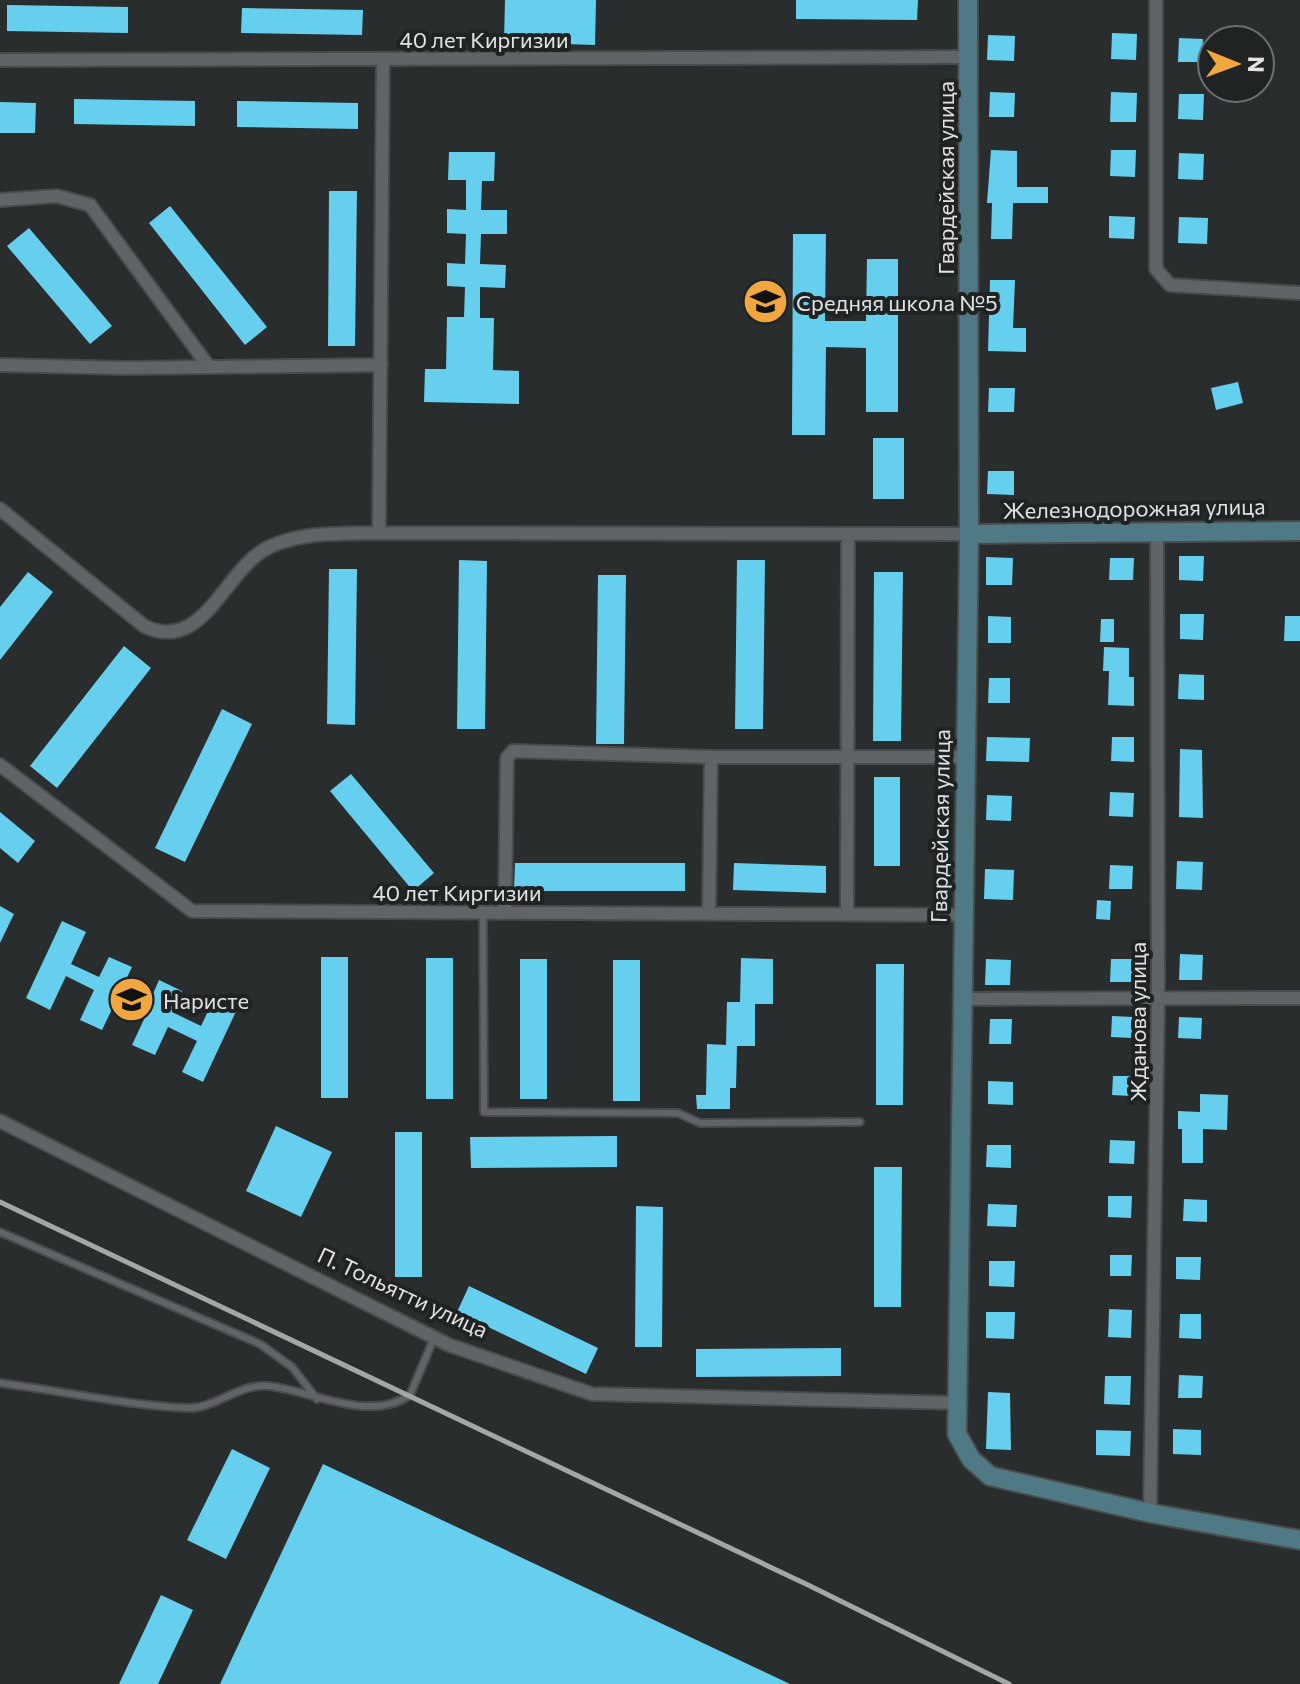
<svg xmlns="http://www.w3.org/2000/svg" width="1300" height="1684" font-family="Commissioner,sans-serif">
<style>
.building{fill:#67cfee}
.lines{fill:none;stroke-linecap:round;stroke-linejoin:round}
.lane-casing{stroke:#484a4b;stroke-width:10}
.street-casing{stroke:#484a4b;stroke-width:16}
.secondary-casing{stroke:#484a4b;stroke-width:22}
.lane{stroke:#606466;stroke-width:6}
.street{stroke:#606466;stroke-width:12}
.secondary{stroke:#4f7984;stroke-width:18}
.rail{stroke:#a4a7a8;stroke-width:5}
.labels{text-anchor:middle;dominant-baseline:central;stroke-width:8;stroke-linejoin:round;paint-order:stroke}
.street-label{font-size:22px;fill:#e0e2e3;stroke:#202324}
.poi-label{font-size:22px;fill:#e0e2e3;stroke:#202324;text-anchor:start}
</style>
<rect width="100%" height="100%" fill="#2a2d2e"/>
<path class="building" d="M505,0H596L595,45L504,42Z
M796,0H918L917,20L796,19Z
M7,5L128,7V33L7,31Z
M242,8L363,10L362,35L241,33Z
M1112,33L1137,34L1136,60L1111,59Z
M988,35L1015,36L1014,61L987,60Z
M1179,38L1203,39L1202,62H1178Z
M990,92L1015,93L1014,117H989Z
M1111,92L1137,93L1136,122H1110Z
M1179,94H1204L1203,120L1178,119Z
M74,99L195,101V126L74,124Z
M237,101L358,103V129L237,127Z
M0,102L36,103L35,133H0Z
M991,150L1017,151V187H1048V203H1013L1012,239H991L992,203H987Z
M1111,150H1136L1135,177L1110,176Z
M449,152H495L494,181H482L481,210H507V234H481L480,264L506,265L505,288L480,287V318H494L493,370L519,371V404L424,402L425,369H446L447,317H464L465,287L447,286V263L465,264L466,234L447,233V209L466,210V180H448Z
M1179,153L1204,154L1203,180L1178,179Z
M329,191H357L355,346H328Z
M170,206L267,327L245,345L149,223Z
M1109,216L1135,217L1134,239L1109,238Z
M1179,217L1208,218L1207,244L1178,243Z
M29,228L112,326L90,344L7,246Z
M793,234H826L825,321H866L867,259H898V412H866V348L826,347L825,435H792Z
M990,280H1015L1013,328H1026V352L988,351Z
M1238,382L1243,403L1216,410L1211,388Z
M989,388H1015L1014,412H988Z
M873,438H904V499H873Z
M988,471H1014V495L987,494Z
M1179,556H1204L1203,581L1179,580Z
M986,557L1013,558L1012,585H986Z
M1110,558H1134L1133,580H1109Z
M459,560L487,561L485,729H457Z
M737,560H765L763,729H735Z
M329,569H357L355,725L327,724Z
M28,572L53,592L0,660V607Z
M874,572H903L901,741H873Z
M598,575H626L624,744H596Z
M1180,614H1204L1203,640L1180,639Z
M988,616L1011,617V643H988Z
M1285,616H1300V641H1284Z
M1101,619H1114V642H1100Z
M124,646L151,668L57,788L30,766Z
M1104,647L1129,648V677H1134V706L1108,705L1109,671H1103Z
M1179,674L1204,675V700L1178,699Z
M989,678H1010V703H988Z
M222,709L252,724L185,862L155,848Z
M987,737L1030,738L1029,762L986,761Z
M1112,737H1134V762L1111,761Z
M1180,749L1202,750L1203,818L1179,817Z
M351,774L434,873L413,891L330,791Z
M874,777H900V866H874Z
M1110,792L1134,793L1133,817L1109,816Z
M987,795L1012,796L1011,821L986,820Z
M0,812L35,841L18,863L0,848Z
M1177,861L1203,862L1202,890L1176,889Z
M515,863H685V891H514Z
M734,863L826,866V893L733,890Z
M1110,865L1133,866L1132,889H1109Z
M985,869L1014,870L1013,900L984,899Z
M1097,900L1111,901L1110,920L1096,919Z
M0,906L14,914L0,943Z
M62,921L86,932L71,964L99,977L109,957L132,967L121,990L149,1003L159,980L182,991L172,1012L201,1026L216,994L239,1005L203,1082L182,1072L197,1041L168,1027L155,1055L132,1045L146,1015L116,1001L102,1030L80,1020L94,990L66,976L50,1010L26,998Z
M1180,954L1203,955L1202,980H1179Z
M321,957H348V1098H321Z
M426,958H453V1099H426Z
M741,958L773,959V1004H755V1046H737L736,1088H730V1109H697L696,1095H706L707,1044L726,1045L727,1002H740Z
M520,959H547V1099H520Z
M986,959L1011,960L1010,985H985Z
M1111,959H1133V982H1110Z
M613,960H640V1101H613Z
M876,964H904L903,1105H876Z
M1112,1016L1133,1017L1132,1038L1111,1037Z
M1179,1017L1202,1018L1201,1039L1178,1038Z
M990,1019H1012L1011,1044H989Z
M1113,1076H1132L1131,1096L1112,1095Z
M988,1081L1013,1082V1105L988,1104Z
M1200,1094L1228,1095L1227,1130L1203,1129V1163H1182V1129H1178V1111L1200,1112Z
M276,1126L332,1152L301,1217L246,1191Z
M395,1132H422V1277H395Z
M617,1136V1167L471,1168L470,1137Z
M1110,1140L1135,1141L1134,1164L1109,1163Z
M987,1145H1011V1168L986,1167Z
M874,1167H902L901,1307H874Z
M1108,1196H1132L1131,1218L1108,1217Z
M1184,1199L1207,1200V1222L1183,1221Z
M988,1204L1017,1205L1016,1227L987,1226Z
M636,1206L663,1207L662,1347H635Z
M1110,1255H1132L1131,1276H1110Z
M1176,1257H1201L1200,1280L1176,1279Z
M989,1261H1015L1014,1287L989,1286Z
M469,1286L598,1348L586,1374L457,1312Z
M1109,1309L1132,1310L1131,1338L1108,1337Z
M986,1312H1015L1014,1339L986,1338Z
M1180,1314H1201V1339L1179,1338Z
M841,1348V1376L696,1377V1349Z
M1179,1375L1203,1376L1202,1398H1178Z
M1105,1376H1131L1130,1405L1104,1404Z
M988,1392L1010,1393L1011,1450L986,1449Z
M1173,1429L1201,1430V1455L1173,1454Z
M1096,1430L1131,1431L1130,1456L1096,1455Z
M232,1449L270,1468L226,1559L187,1540Z
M323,1464L790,1684H220Z
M161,1595L193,1610L158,1684H119Z"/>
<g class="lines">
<defs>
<path id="lane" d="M483,912L484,1112L678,1113L700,1123L860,1122
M0,1232L260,1344L292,1367L317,1399
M0,1383C62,1391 125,1405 187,1408C215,1409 239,1383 269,1386C313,1391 369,1423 410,1395L434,1338"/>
<path id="street" d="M1156,0V269L1170,285L1300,293
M0,60L968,57
M0,200L57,196L90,205L209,367
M0,365L125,368L381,365
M0,509L144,626C204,655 224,569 269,547C304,531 341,534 379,533L969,534
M379,533L383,59
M0,765L192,911L962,915
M505,912L507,758L513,751L711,757H965
M709,913L711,757
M847,914L848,534
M964,999L1300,998
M0,1121L449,1345L592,1394L958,1403
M1150,1513L1158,999L1157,531"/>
<path id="secondary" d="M968,0L969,534L957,1434L971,1459L990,1476L1150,1513L1300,1540
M969,534L1300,531"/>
</defs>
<use href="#lane" class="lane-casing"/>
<use href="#street" class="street-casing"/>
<use href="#secondary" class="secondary-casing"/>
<use href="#lane" class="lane"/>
<use href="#street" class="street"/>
<use href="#secondary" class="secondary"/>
<path class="rail" d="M0,1202L806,1584L1009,1684"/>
</g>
<defs>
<symbol id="school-disc" viewBox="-11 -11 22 22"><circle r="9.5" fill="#f1a640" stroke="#202324"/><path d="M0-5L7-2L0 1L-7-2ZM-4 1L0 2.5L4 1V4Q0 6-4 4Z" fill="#111"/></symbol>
</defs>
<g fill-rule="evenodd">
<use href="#school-disc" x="740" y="276" width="51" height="51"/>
<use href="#school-disc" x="106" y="974" width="51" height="51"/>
</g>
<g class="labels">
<g class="street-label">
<text x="484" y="39">40 лет Киргизии</text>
<text transform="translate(945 178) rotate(-90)">Гвардейская улица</text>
<text transform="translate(1134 508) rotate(-1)">Железнодорожная улица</text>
<text transform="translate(940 826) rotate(-89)">Гвардейская улица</text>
<text x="457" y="892">40 лет Киргизии</text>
<text transform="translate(1137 1022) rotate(-90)">Жданова улица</text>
<text transform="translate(403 1292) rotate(25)">П. Тольятти улица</text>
</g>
<g class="poi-label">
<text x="796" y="302">Средняя школа №5</text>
<text x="163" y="1000">Наристе</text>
</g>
</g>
<g transform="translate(1236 64) rotate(91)"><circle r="38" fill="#202324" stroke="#6d6f70" stroke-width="2"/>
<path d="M0-6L14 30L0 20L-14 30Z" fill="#f1a640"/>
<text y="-12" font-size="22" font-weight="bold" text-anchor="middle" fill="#e0e2e3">N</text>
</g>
</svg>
